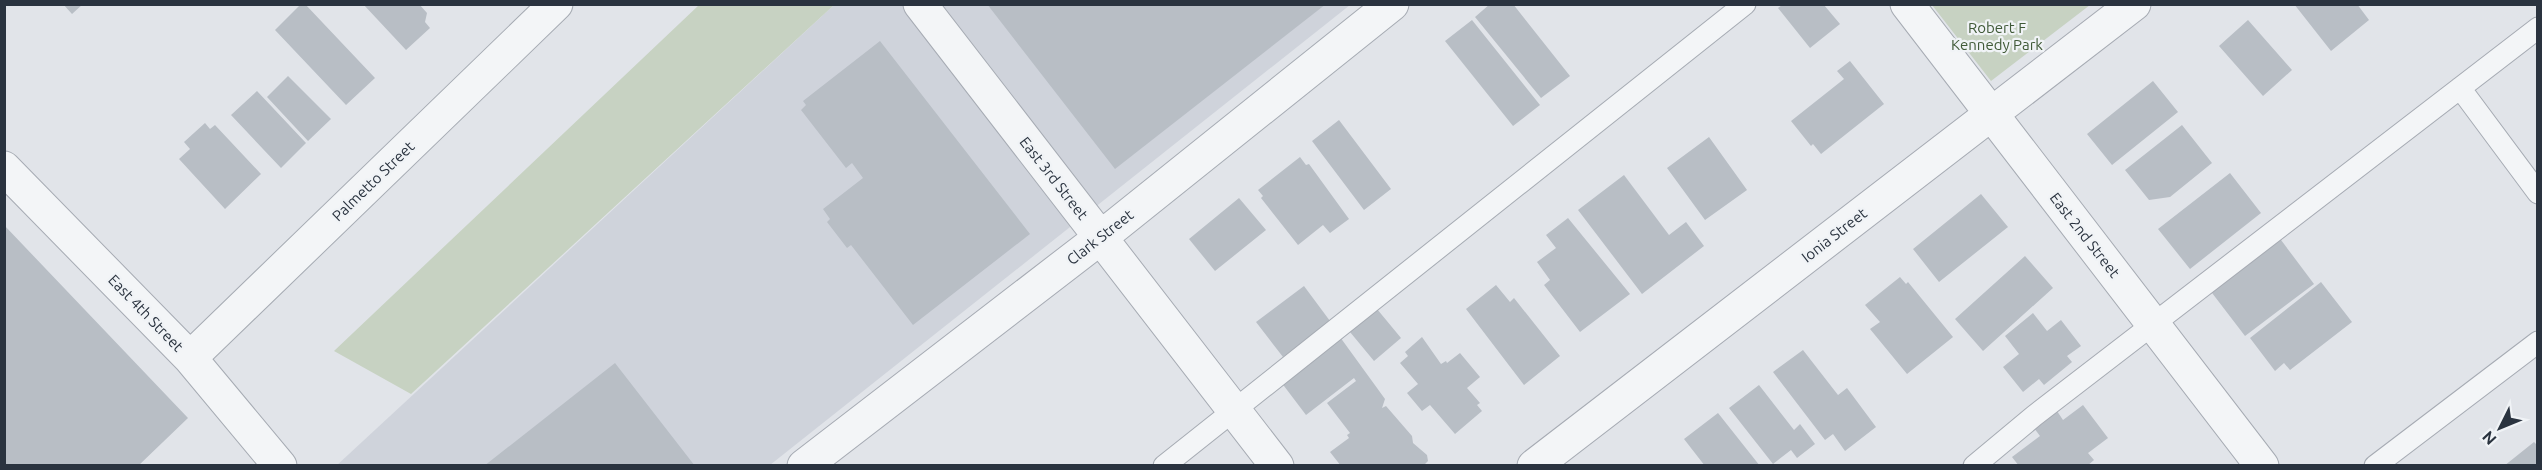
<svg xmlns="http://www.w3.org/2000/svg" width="2542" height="470" font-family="Ubuntu,sans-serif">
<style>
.built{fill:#cfd3db}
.green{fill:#c7d2c2}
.building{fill:#b8bec5}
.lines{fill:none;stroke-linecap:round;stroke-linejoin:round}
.lane-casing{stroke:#a6abb3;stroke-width:23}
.street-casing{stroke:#a6abb3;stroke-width:35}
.lane{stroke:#f3f5f7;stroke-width:21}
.street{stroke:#f3f5f7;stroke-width:33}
.labels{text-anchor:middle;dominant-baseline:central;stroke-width:4.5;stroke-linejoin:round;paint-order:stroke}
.park-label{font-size:15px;fill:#405a38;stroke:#f0f3f6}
.street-label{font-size:15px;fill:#2a333f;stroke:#f0f3f6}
</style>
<rect width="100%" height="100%" fill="#e1e4e9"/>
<path class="built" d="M834,5H1350L770,465L336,466Z"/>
<path class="green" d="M699,5H834L411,394L334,351Z
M1932,5H2090L1991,81Z"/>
<path class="building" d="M63,4H83L72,14Z
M301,4H305L375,78L346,105L275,30Z
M363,4H419L427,13L425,22L430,28L406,50Z
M987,4H1326L1115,169Z
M1490,4H1513L1570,76L1541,98L1475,17Z
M2294,4H2357L2369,20L2331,51Z
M1782,5H1824L1840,24L1810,48L1778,8Z
M1472,20L1540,105L1513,126L1445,41Z
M2248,20L2292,70L2263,96L2219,46Z
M880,41L1030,234L913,325L851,245L847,248L827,222L830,219L823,209L863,178L852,163L846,168L801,110L806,105L803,101Z
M1850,61L1884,104L1821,154L1813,144L1811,146L1791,121L1844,79L1837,71Z
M288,76L331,119L308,141L267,97Z
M2153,81L2178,112L2112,165L2087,134Z
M257,91L306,143L281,168L231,115Z
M1339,120L1391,189L1364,210L1312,141Z
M205,123L210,129L215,125L261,174L225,209L179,159L190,149L184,142Z
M2182,125L2212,163L2170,197L2149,200L2125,170Z
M1709,137L1747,190L1705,220L1667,168Z
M1300,157L1306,165L1309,164L1349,219L1330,233L1323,225L1298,245L1261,198L1263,196L1258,190Z
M2230,173L2261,213L2190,269L2158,229Z
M1624,175L1669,235L1686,222L1704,246L1642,294L1578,210Z
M1981,194L2008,227L1939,282L1913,249Z
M1239,198L1266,230L1215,271L1189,239Z
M1568,218L1630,294L1580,332L1544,285L1550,280L1537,262L1556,248L1546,235Z
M4,225L188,418L138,466H4Z
M2278,236L2314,284L2245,336L2209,289Z
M2025,256L2053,288L1983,351L1955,319Z
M1900,277L1906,284L1908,282L1953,337L1907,374L1870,329L1880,322L1865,305Z
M2321,282L2352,322L2290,370L2284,363L2275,371L2250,338Z
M1496,285L1510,302L1514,298L1560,356L1524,385L1466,309Z
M1304,286L1330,321L1283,357L1256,322Z
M1377,309L1401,338L1374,361L1350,332Z
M2033,313L2047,331L2061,320L2081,346L2067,356L2072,362L2044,385L2039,379L2023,392L2003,367L2019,354L2005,336Z
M1340,337L1385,399L1382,408L1386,406L1412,436L1413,443L1427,455L1428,461L1423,466H1341L1330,452L1349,438L1347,435L1350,433L1327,403L1356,381L1354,378L1306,415L1281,382Z
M1422,337L1441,364L1446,361L1447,363L1460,353L1480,377L1467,388L1480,403L1477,405L1482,411L1455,434L1430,405L1422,411L1407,393L1418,384L1400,363L1408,356L1405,352Z
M1803,350L1838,395L1847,388L1876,427L1845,451L1833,434L1825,440L1773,372Z
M615,363L695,466H484Z
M1759,385L1794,430L1800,424L1815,444L1797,458L1791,450L1773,464L1729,408Z
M2083,405L2108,438L2088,453L2094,460L2087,466H2019L2012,457L2040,436L2034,428L2057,411L2063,420Z
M1718,413L1760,466H1705L1684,439Z
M2534,442L2538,446V466H2504Z"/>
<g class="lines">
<defs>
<path id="lane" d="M2460,88L2538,193
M1164,466L1745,4
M1974,466L2034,416L2538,28
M2375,466L2538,342"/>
<path id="street" d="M920,4L1277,466
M1907,4L2262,466
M4,168L190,358L280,466
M190,358L556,4
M804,466L1100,238L1392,4
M1534,466L2134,4"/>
</defs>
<use href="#lane" class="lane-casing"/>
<use href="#street" class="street-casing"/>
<use href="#lane" class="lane"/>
<use href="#street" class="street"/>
</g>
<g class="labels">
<g class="park-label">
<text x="1997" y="27">Robert F<tspan x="1997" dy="17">Kennedy Park</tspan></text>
</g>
<g class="street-label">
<text transform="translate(1054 178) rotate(52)">East 3rd Street</text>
<text transform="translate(373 181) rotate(-44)">Palmetto Street</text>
<text transform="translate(1834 235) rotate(-38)">Ionia Street</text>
<text transform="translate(2085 235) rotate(52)">East 2nd Street</text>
<text transform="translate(1100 237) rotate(-38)">Clark Street</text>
<text transform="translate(146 313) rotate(46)">East 4th Street</text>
</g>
</g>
<rect width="2542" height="470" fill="none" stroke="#2a333f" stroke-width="12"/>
<g transform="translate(2500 428) rotate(227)" stroke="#f0f3f6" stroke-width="4.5" paint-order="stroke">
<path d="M0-4.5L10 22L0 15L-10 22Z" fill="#2a333f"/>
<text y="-9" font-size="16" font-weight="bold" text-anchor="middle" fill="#2a333f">N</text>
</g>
</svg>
